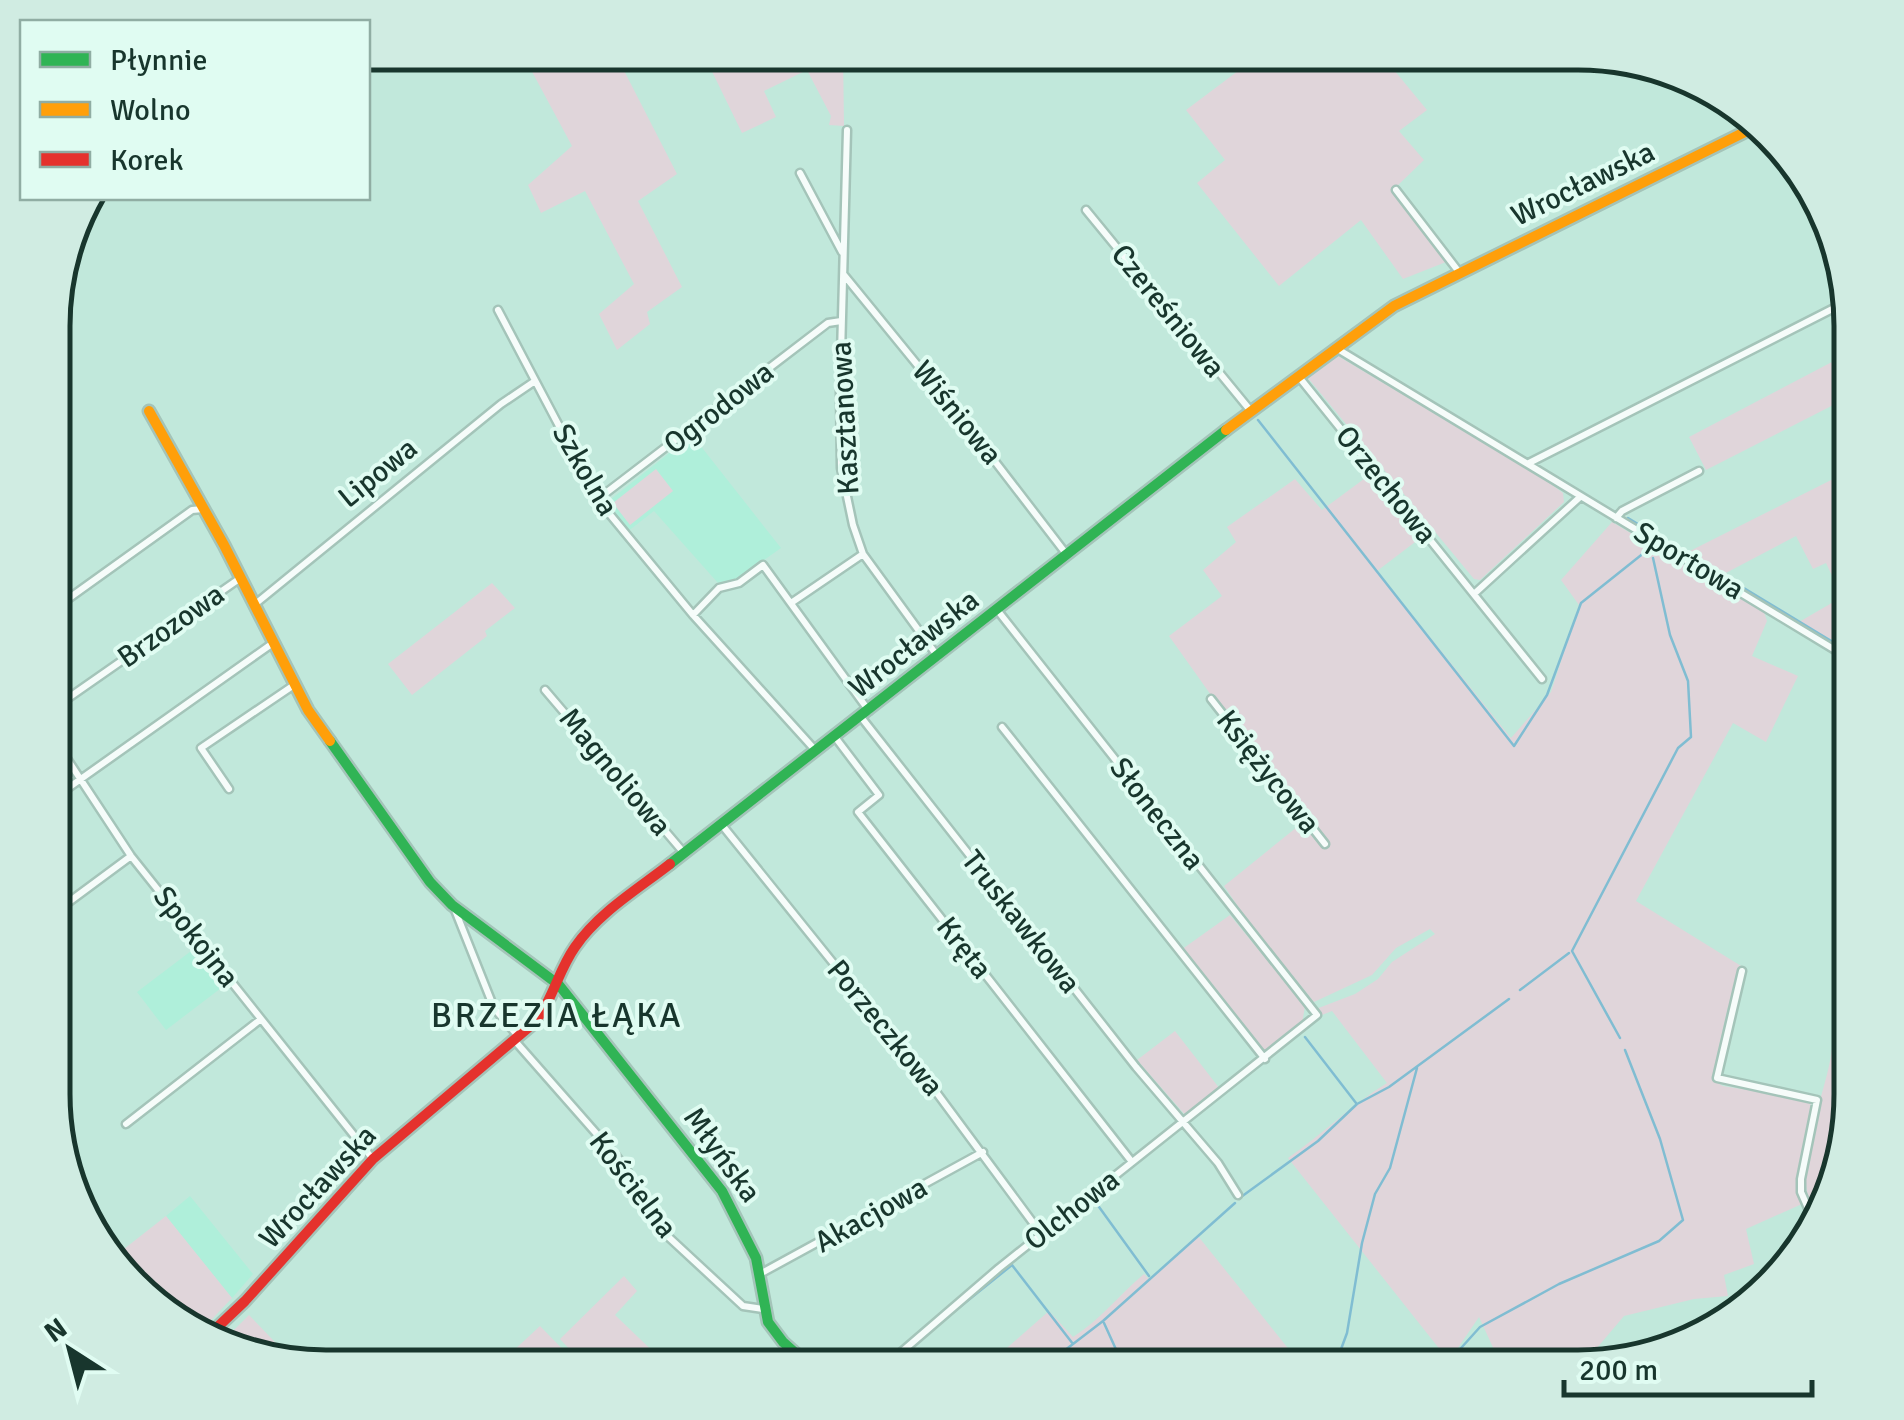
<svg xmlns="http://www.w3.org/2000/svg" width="1904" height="1420" font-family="Signika,sans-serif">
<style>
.built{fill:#afefda}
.green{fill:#e0d5da}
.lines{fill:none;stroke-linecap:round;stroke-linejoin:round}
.stream{stroke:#80bdd2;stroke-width:2.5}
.street-casing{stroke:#a4c4b9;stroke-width:11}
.fast-casing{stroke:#a4c4b9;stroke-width:15}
.slow-casing{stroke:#a4c4b9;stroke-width:15}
.jam-casing{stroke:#a4c4b9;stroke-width:15}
.street{stroke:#f6fcfa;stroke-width:6}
.fast{stroke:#30b455;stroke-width:10}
.slow{stroke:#ff9f0a;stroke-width:10}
.jam{stroke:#e5322d;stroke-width:10}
.labels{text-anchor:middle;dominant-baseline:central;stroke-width:8;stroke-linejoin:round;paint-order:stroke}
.street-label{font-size:30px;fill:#18362d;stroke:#e0fcf2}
.quarter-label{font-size:35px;letter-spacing:2.5px;fill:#18362d;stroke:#e0fcf2}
.rim{fill:none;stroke:#18362d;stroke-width:5}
</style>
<rect width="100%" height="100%" fill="#c1e8db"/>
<path class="built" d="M692,435L781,548L739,578L718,583L654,511L627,532L606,503Z
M199,945L229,982L166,1030L137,992Z
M190,1196L253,1274L232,1298L166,1216Z"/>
<path class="green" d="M522,53H615L677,174L638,201L682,287L647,312L650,324L617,350L599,314L634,284L585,191L541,213L528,185L572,146Z
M703,53H843L844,126L829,125L831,116L807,70L764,91L776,117L742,133Z
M1262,53H1380L1427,110L1399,131L1424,160L1394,189L1446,262L1403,279L1361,220L1279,286L1197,183L1225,160L1186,110Z
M1851,352V396L1706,470L1689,437Z
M1338,356L1543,478L1563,493L1564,502L1480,580L1474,579L1308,378Z
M656,469L673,491L630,525L613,503Z
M1851,470V650L1799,622L1842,597L1826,563L1813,569L1796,536L1722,575L1688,552Z
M1372,473L1423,536L1377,571L1511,738L1551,692L1579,605L1561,580L1612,522L1764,612L1767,621L1752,656L1798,676L1766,742L1733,723L1636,901L1746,969L1737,1008L1728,1007L1713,1073L1716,1082L1723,1086L1803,1099L1811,1103L1796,1191L1802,1204L1746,1229L1754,1264L1724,1275L1728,1296L1694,1299L1624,1316L1591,1355L1572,1364L1571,1352L1547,1367H1502L1479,1317L1449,1361L1288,1158C1323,1134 1351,1105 1387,1083L1332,1011L1322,1015L1316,1009L1355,994L1378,979L1392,962L1435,934L1430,929L1396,948L1372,975L1314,1002L1248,921L1224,886L1302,823L1169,636L1222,596L1203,570L1236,542L1227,527L1295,479L1322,510Z
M492,583L515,608L485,631L487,636L412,695L388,664Z
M1230,915L1305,1006L1302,1024L1266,1050L1260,1049L1181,950Z
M1175,1031L1220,1089L1186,1116L1137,1060Z
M1833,1041L1851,1052C1851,1109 1848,1171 1817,1220C1786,1166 1828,1099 1833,1041Z
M91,1214L124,1249L166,1216L232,1298L199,1333L146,1300L84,1219Z
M1198,1236L1303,1367H985L1049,1311L1073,1337C1100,1320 1119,1295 1144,1274L1150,1280Z
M624,1276L637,1291L615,1315L664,1362L658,1367H586L560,1339Z
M249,1315L296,1364L219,1345Z
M540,1326L580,1367H496Z"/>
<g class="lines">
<path class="stream" d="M1258,420L1514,746L1547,695L1581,603L1645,552L1650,554
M1628,518L1851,653
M1520,990L1569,953
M1305,1037L1356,1103
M1620,1038L1572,951L1678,748L1691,737L1688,681L1670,635L1653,558
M1241,1197L1318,1141L1357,1104L1389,1087L1509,999
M1094,1200L1149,1276
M1104,1323L1124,1367
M936,1326L1012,1265L1073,1344
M1043,1367L1103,1321L1235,1203
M1339,1367L1337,1360L1347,1333L1362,1243L1375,1194L1390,1168L1417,1068
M1444,1367L1480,1327L1559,1284L1659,1241L1683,1220L1660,1139L1625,1050"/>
<defs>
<path id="street" d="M847,130L840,392L841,468L853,525L863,554L938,657
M800,173L842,252
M1396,190L1459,272
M1086,210L1250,410
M844,275L977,438L1067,555
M498,310L598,500L693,615L816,751
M1336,348L1850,659
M1299,377L1542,679
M1529,463L1846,302
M598,499L828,323L841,321
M1616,518L1622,511L1699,471
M1474,594L1580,497
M791,603L863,554
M254,605L501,404L535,381
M54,609L192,510L203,509
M693,615L719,588L739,583L763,565L869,711
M545,690L684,853
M1211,699L1325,844
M54,708L239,579
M861,717L1136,1067L1218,1163L1238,1195
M1002,727L1265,1059
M835,737L879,795L858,812L1132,1162
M54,739L131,856L372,1158
M229,789L201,748L294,685
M54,798L273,643
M722,825L925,1077L1042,1235
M455,910L494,1008L518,1036
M54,913L131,856
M1742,971L1717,1078L1817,1100L1801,1179V1192L1815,1224
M515,1041L617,1157L628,1172L640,1201L661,1230L743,1306L763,1309
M126,1124L261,1019
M758,1275L983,1152
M581,1365L583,1367
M884,1367L999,1268L1317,1015L998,611"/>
<path id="fast" d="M330,741L430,882L452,905L559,985L722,1191L756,1258L768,1322L783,1342L811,1367
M670,864L1226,430"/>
<path id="slow" d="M149,411L224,545L308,710L330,741
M1226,430L1394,306L1761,124"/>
<path id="jam" d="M207,1337L245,1301L373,1159L534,1023C553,1000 558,971 575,947C598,913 638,889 670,864"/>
</defs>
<use href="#street" class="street-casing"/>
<use href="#fast" class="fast-casing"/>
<use href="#slow" class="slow-casing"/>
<use href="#jam" class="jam-casing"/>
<use href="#street" class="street"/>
<use href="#fast" class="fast"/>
<use href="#slow" class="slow"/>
<use href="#jam" class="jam"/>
</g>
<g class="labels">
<g class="street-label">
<text transform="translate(1583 184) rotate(-26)">Wrocławska</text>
<text transform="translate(1168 311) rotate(51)">Czereśniowa</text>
<text transform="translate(719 408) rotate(-38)">Ogrodowa</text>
<text transform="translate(957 413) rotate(51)">Wiśniowa</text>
<text transform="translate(845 418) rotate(-93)">Kasztanowa</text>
<text transform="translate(585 470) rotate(60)">Szkolna</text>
<text transform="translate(378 473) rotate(-39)">Lipowa</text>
<text transform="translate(1386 485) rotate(51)">Orzechowa</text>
<text transform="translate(1689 561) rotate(31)">Sportowa</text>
<text transform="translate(171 626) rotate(-35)">Brzozowa</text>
<text transform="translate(914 644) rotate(-38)">Wrocławska</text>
<text transform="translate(615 772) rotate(50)">Magnoliowa</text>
<text transform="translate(1268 772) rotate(52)">Księżycowa</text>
<text transform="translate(1157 814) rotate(52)">Słoneczna</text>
<text transform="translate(1021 922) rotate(52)">Truskawkowa</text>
<text transform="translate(196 937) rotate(52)">Spokojna</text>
<text transform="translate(964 948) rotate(52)">Kręta</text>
<text transform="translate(885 1028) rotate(51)">Porzeczkowa</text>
<text transform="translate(722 1155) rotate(54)">Młyńska</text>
<text transform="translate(633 1185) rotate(53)">Kościelna</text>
<text transform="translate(318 1187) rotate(-47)">Wrocławska</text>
<text transform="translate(1072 1210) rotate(-38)">Olchowa</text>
<text transform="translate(871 1215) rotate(-29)">Akacjowa</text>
</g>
<g class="quarter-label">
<text x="557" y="1015">BRZEZIA ŁĄKA</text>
</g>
</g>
<path d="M0 0H1904V1420H0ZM326 70H1578A256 256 0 0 1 1834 326V1094A256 256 0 0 1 1578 1350H326A256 256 0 0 1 70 1094V326A256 256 0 0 1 326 70Z" fill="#d0ece2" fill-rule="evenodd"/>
<path class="rim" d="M326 70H1578A256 256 0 0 1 1834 326V1094A256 256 0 0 1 1578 1350H326A256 256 0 0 1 70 1094V326A256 256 0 0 1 326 70Z"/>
<rect x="20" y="20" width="350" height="180" fill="#e0fcf2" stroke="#90ada3" stroke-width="2.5"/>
<rect x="40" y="52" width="50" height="15" fill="#30b455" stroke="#90ada3" stroke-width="2.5"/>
<text x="110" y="70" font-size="30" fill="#18362d">Płynnie</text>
<rect x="40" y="102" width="50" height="15" fill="#ff9f0a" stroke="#90ada3" stroke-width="2.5"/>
<text x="110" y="120" font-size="30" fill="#18362d">Wolno</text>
<rect x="40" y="152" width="50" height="15" fill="#e5322d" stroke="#90ada3" stroke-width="2.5"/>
<text x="110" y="170" font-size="30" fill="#18362d">Korek</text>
<g transform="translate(70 1350) rotate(324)" stroke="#e0fcf2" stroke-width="8" paint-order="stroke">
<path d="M0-8L18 38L0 25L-18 38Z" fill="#18362d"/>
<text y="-15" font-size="28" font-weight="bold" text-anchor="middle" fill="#18362d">N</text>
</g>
<path d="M1564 1380v15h248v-15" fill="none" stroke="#18362d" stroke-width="5"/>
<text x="1579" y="1380" font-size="30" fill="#18362d" stroke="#e0fcf2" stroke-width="8" paint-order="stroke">200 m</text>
</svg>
